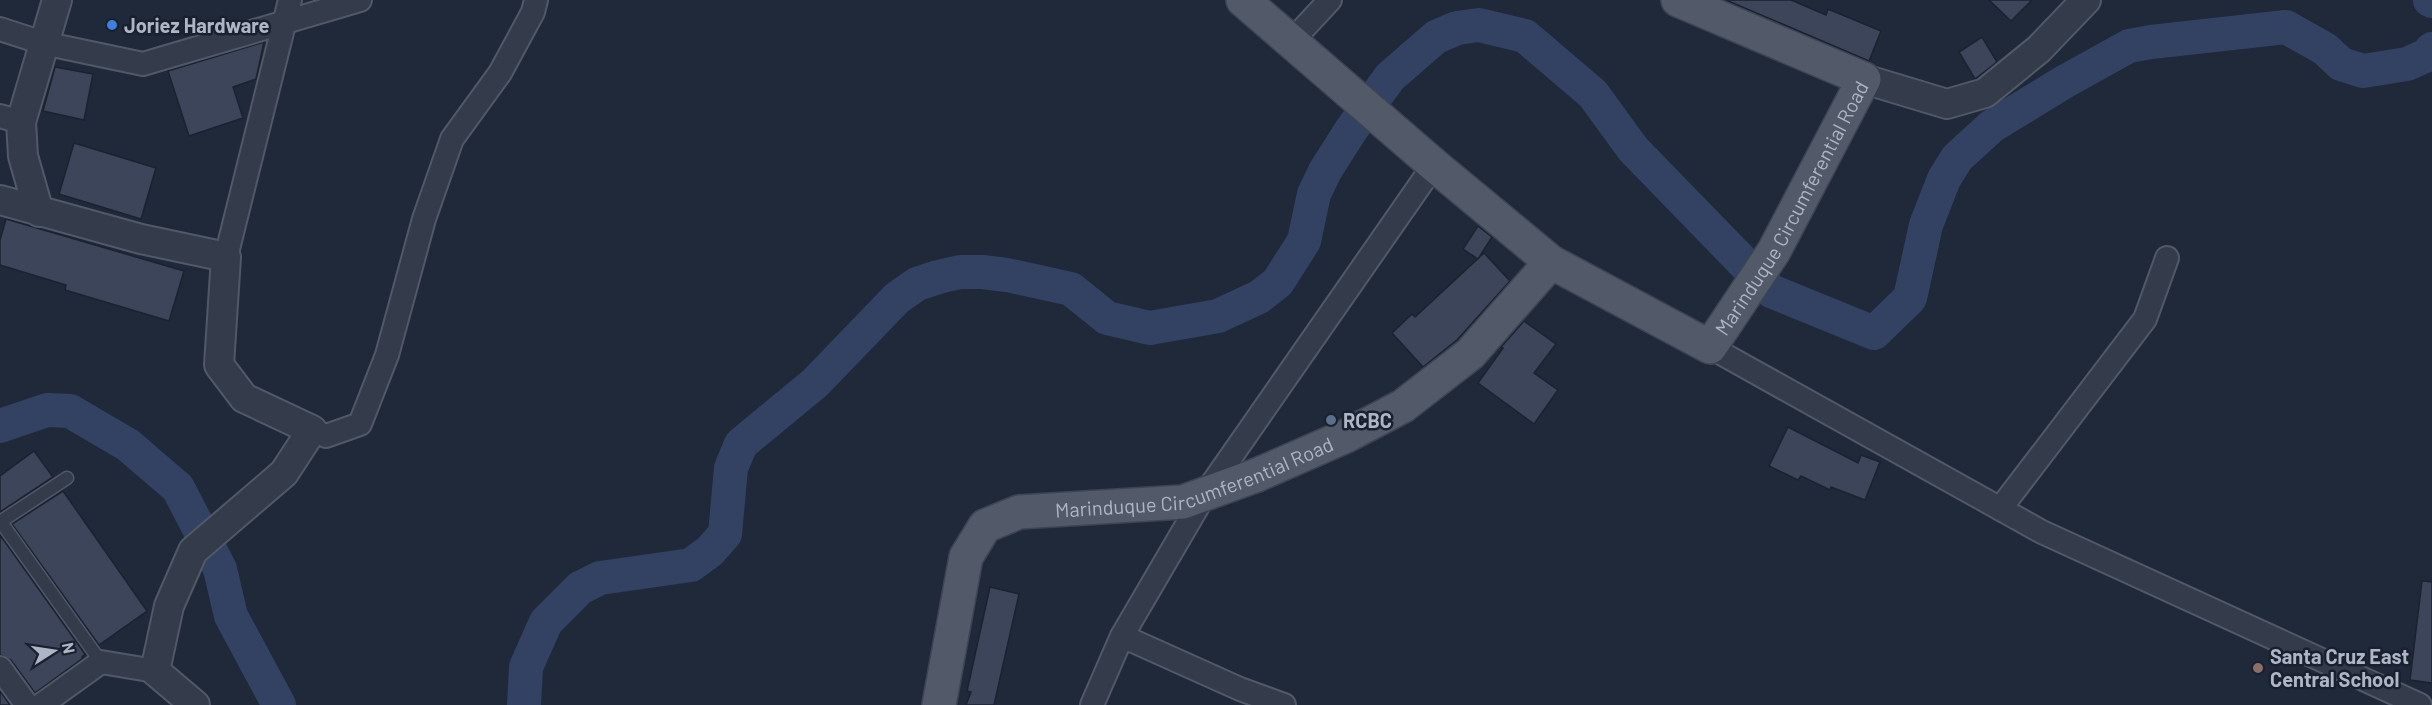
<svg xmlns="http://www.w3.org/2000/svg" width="2432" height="705" font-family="Barlow,sans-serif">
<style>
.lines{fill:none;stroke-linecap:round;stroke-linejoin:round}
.river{stroke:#334262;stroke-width:34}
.building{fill:#3c455a;stroke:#1b2231;stroke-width:1.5}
.service-casing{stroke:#515968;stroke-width:15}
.minor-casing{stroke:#515968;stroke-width:26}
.tertiary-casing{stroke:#515968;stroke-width:32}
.primary-casing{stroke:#3d4453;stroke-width:36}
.service{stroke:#343b4a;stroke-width:12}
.minor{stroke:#343b4a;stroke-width:22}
.tertiary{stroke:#343b4a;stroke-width:28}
.primary{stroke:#525a6a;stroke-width:33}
.shop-dot{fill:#3f7fe0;stroke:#19202f;stroke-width:2}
.service-dot{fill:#5c6f8a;stroke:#19202f;stroke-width:2}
.education-dot{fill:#8d6e63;stroke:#19202f;stroke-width:2}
.labels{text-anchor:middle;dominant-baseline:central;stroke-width:5;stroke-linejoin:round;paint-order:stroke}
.poi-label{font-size:20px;font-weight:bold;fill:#aeb6c6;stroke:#19202f;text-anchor:start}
.street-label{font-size:20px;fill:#aeb6c6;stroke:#19202f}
</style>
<rect width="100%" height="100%" fill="#20293a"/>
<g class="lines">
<path class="river" d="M2430,0L2432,1
M0,426L47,410L70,411L128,445L178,488L220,569L231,616L279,705
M524,705L526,667L546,622L580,588L600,578L691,565L710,551L725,534L731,468L741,444L815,383L897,298L917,284L938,277L960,272H982L1007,275L1071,289L1107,318L1150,328L1218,316L1259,297L1278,282L1304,241L1314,194L1325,171L1351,130L1390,77L1436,37L1457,28L1479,25L1525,36L1593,94L1633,149L1771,291L1874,333L1910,298L1926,225L1944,179L1957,158L1992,126L2064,82L2129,46L2151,42L2286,27L2325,49L2341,64L2363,71L2407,64L2427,55L2432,49"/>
</g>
<path class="building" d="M1726,0H1791L1826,15L1828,9L1881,31L1869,61Z
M1989,0H2032L2011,21Z
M1982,37L1997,62L1975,79L1959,52Z
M264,42L256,79L233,87L243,118L189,136L168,71Z
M55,67L93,74L84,120L43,111Z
M74,143L156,168L141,219L59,194Z
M6,219L184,271L169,321L65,290L66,285L0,265V240Z
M1478,226L1492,237L1478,259L1463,249Z
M1484,253L1510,281L1457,340L1423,367L1392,333L1412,314L1415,317Z
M1524,321L1556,344L1534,373L1558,390L1534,424L1478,383L1503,348L1501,347Z
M1788,427L1858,463L1861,455L1880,462L1865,500L1831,487L1830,490L1801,476L1798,480L1769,466Z
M34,451L53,477L0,512V476Z
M63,491L147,611L99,645L12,524Z
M0,535L85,654L82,657L83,658L35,693L11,660L0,655Z
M2422,581L2432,582V683L2410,680Z
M990,587L1019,594L994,705H966L971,692L967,691Z
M0,691L10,705H0Z"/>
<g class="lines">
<defs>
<path id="service" d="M0,522L67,478
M1,522L101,662"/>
<path id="minor" d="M0,29L43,43L143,64L360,0
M1291,42L1330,0
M0,116L21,122
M226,257L290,0
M1710,347L2042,532L2420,705
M312,430L326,436L360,424L387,355L424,219L452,139L500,73L533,12L536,0
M2000,509L2145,319L2167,258
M0,668L27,705
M41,705L101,662L155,671
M1092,705L1122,636
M1284,705L1240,689L1122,636L1205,494L1434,165"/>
<path id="tertiary" d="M1864,79L1947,104L1985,93L2039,49L2086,0
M0,200L141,239L226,257L219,365L244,398L312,430L284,473L193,551L169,606L155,671L195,705
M39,212L23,156L21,122L57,0"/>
<g id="primary">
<path id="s1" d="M1243,0L1434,165L1551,262L1710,347L1774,251L1864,79L1678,0"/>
<path id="s2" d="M939,705L966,557L985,526L1019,512L1183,502L1257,475L1346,436L1403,406L1470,354L1551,262"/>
</g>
</defs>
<use href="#service" class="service-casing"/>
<use href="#minor" class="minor-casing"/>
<use href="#tertiary" class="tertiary-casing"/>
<use href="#primary" class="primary-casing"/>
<use href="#service" class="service"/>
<use href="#minor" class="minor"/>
<use href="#tertiary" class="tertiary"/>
<use href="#primary" class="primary"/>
</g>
<circle class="shop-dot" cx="112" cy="25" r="6"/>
<circle class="service-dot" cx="1331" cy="420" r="6"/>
<circle class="education-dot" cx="2258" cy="668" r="6"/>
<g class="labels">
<g class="poi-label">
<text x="124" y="25">Joriez Hardware</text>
<text x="1343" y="420">RCBC</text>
<text x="2270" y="656">Santa Cruz East<tspan x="2270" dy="23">Central School</tspan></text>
</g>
<g class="street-label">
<text stroke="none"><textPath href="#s1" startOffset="746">Marinduque Circumferential Road</textPath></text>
<text stroke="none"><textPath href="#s2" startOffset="404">Marinduque Circumferential Road</textPath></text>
</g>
</g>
<g transform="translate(54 651) rotate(78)" stroke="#19202f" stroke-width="4.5" paint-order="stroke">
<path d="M0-4.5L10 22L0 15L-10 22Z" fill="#aeb6c6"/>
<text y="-9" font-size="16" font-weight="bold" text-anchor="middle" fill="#aeb6c6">N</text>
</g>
</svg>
